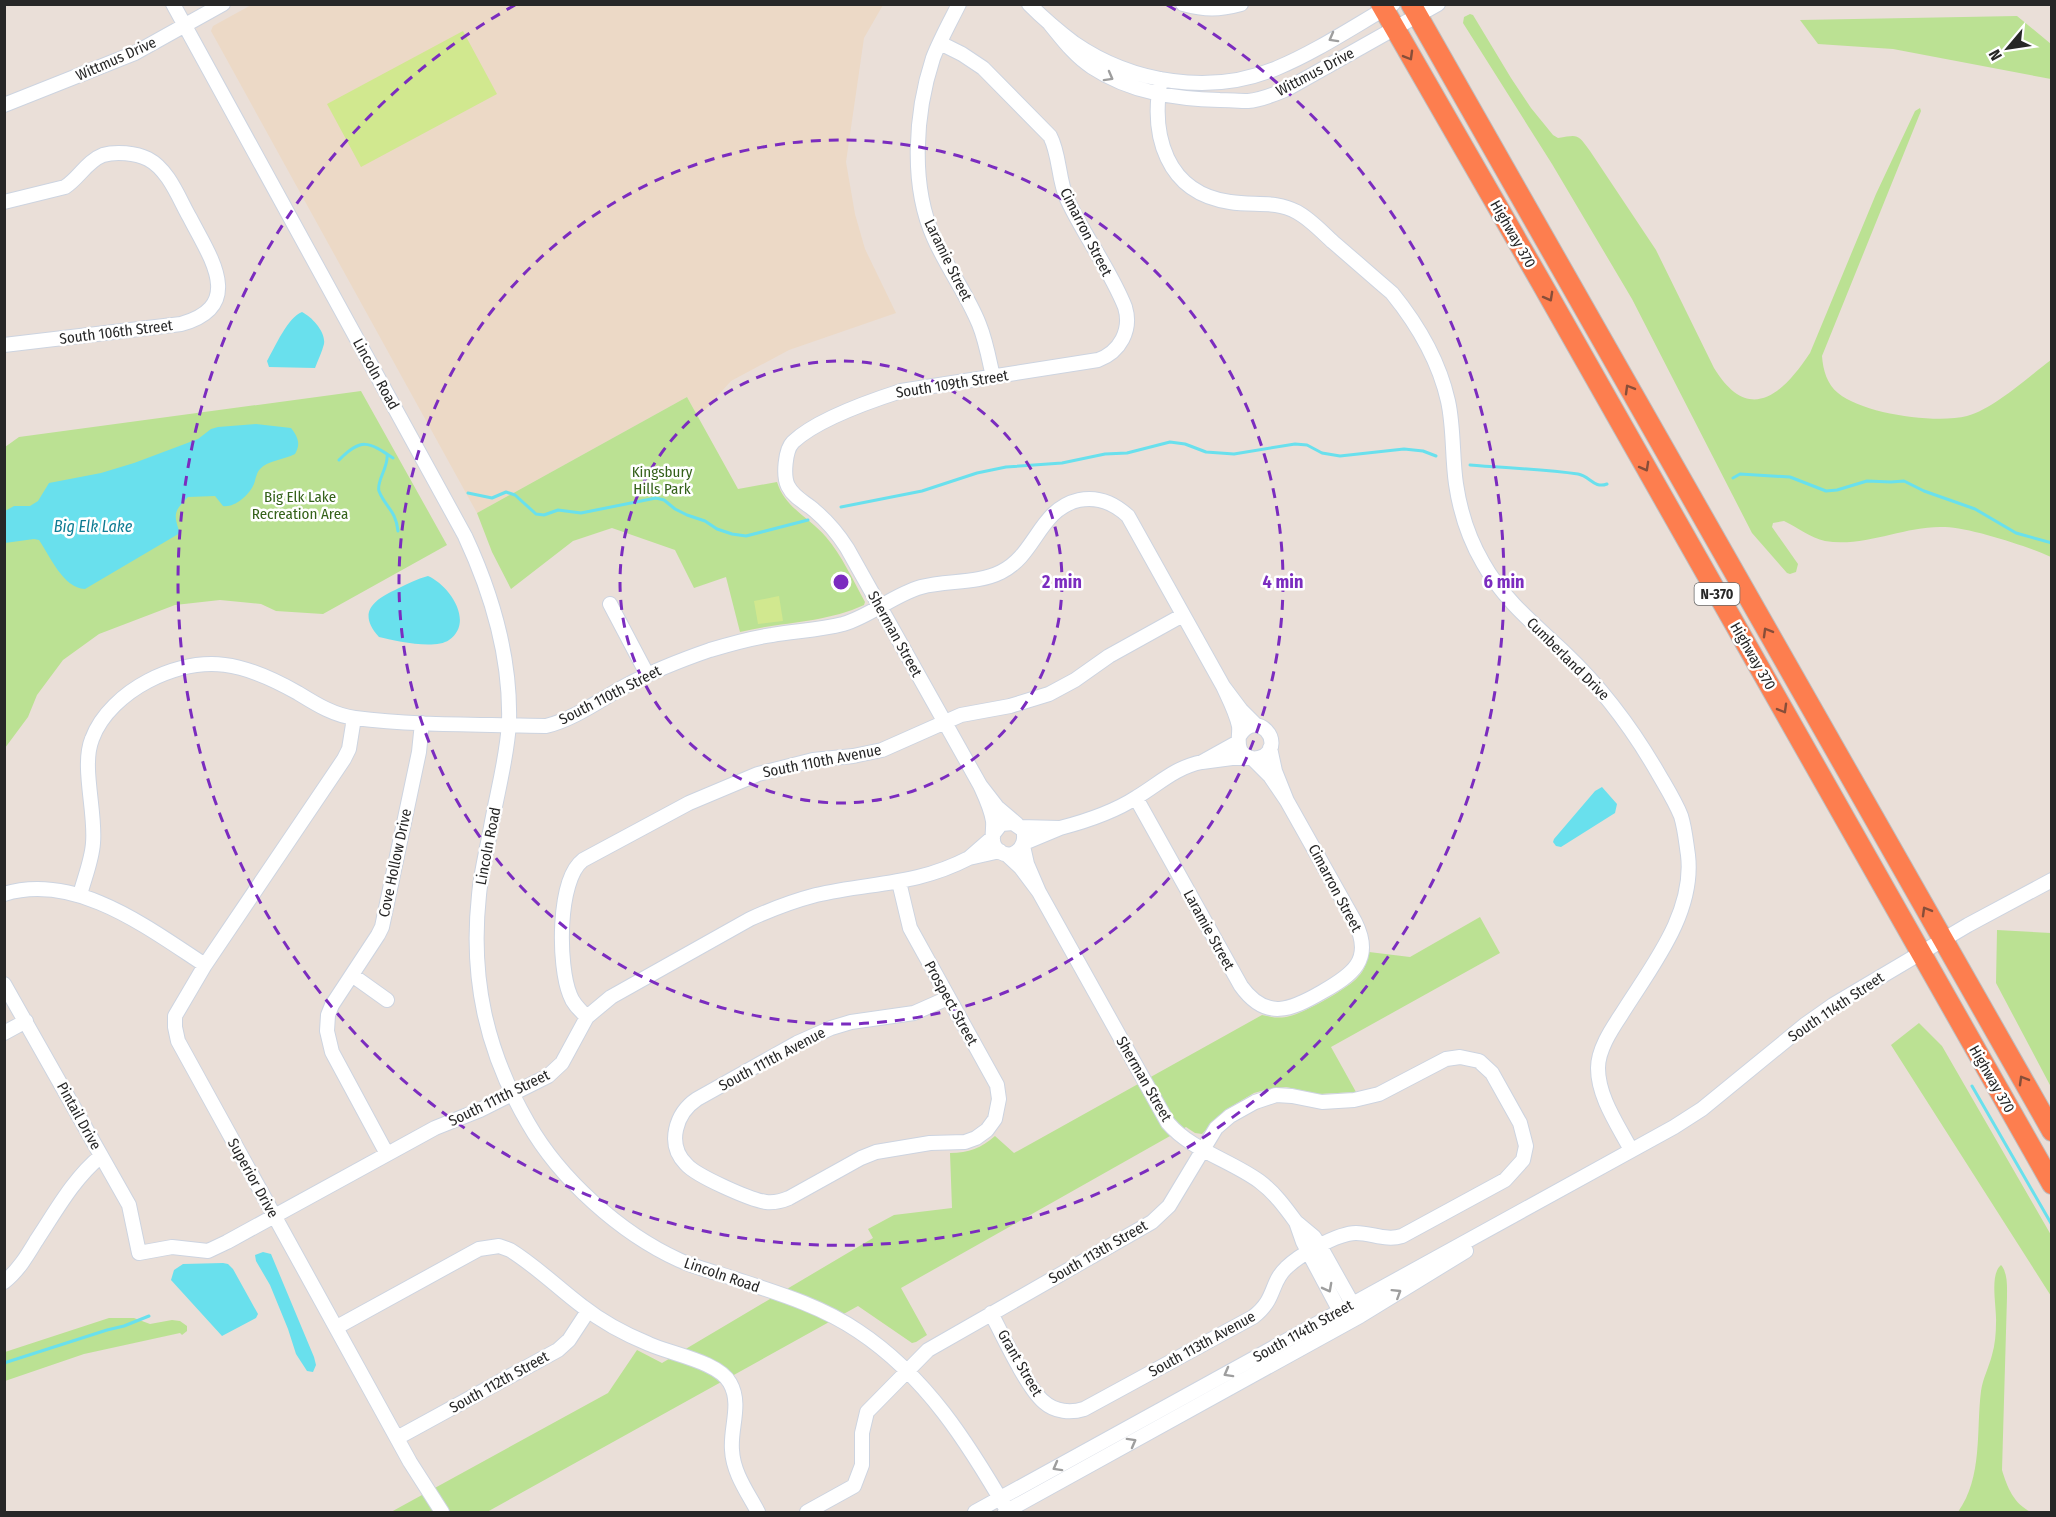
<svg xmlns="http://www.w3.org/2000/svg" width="2056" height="1517" font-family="'Fira Sans Condensed',sans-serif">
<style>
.education{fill:#ecd9c6}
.green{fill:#bbe193}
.pitch{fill:#d1e88f}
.water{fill:#69e0ed}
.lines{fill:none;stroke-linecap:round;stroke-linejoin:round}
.stream{stroke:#69e0ed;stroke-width:3}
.minor-casing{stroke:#cdd4e0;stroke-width:16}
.highway-casing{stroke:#bebebe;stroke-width:22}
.minor{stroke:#fff;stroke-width:14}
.highway{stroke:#fd7e4f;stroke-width:20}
.oneway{stroke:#9e9e9e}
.oneway2{stroke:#874e39}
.ring{fill:none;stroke:#7b2cbf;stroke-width:3;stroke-dasharray:10 8}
.labels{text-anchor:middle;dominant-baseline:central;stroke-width:5;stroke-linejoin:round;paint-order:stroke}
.shield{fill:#fff;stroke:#686868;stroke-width:1.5}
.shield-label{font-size:14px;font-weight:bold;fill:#272727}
.street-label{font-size:15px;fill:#272727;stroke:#fff}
.park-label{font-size:15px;fill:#346119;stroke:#fff}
.water-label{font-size:16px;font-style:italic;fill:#0e7c93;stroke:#fff}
.centre{fill:#7b2cbf;stroke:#fff;stroke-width:3}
.ring-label{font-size:18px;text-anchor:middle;font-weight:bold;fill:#7b2cbf;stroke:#fff;stroke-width:5;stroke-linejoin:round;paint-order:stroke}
</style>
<rect width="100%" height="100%" fill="#eadfd8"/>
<path class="education" d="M253,4L883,5L864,38L846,162L855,214L865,249L896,313L789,350L731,381L704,411L697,415L687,397L477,513L211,31L213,26Z"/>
<path class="green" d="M1470,14L1473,15L1511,78L1531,108L1553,135L1558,138C1578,135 1577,133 1590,151L1656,250L1714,368C1749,425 1782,395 1810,353L1876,194L1915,111L1920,108L1921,111L1822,356C1823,370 1827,384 1838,393C1863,414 1936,424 1967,416C1994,409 2028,377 2051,360V557C2027,546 1971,528 1945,527C1905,525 1865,548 1825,541C1811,538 1797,527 1784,521L1773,523L1772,527L1798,564L1796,572L1790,574L1787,573L1752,533L1632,299L1552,164L1463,23L1464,17Z
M2017,16L2051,44V79L1893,49L1818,44L1800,20Z
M361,391L447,545L323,614L276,611L261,604L220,600L175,605L99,634L63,660L37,695L28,717L5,748V447L19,437Z
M687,397L738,489L777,482C785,508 809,517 826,537C842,556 853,580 865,602L864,605C826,623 780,622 740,632L726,577L694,588L675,550L612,528L573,541L511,589L492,552L477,513Z
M1480,917L1500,953L1331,1047L1356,1092L1319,1094L1286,1087L1265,1090L1254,1093L1224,1111L1202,1134L1195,1133L1186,1127L901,1288L927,1335L916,1342L912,1343L858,1306L487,1512H391L608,1393L637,1350L662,1363L873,1238L868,1229L894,1215L952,1208L950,1153C969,1153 981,1148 995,1136L1014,1153L1262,1015C1271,1017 1280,1019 1290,1016C1304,1013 1349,988 1358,977C1365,970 1367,961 1369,952L1410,957Z
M1997,930L2051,933V1087L1996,983Z
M1919,1023L1942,1046L2051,1235V1296L1891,1045Z
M2001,1265C2008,1273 2007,1287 2007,1297L2002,1470C2007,1487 2014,1504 2031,1512H1958C1983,1477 1976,1431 1981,1391C1983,1378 1989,1367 1992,1355C1995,1345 1996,1333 1996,1323C1997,1307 1989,1275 2001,1265Z
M109,1318H134L150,1324L172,1320L180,1321L187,1326V1331L182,1335L180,1333L84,1354L5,1381V1352Z"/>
<path class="pitch" d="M463,31L497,94L361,167L327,104Z
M779,596L783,621L758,624L754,601Z"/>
<path class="water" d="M302,312C312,317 326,332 324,344C322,352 318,360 315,368L269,367L267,361C275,347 288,317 302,312Z
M256,424L291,428C298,437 301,444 295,454C284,460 268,460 260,469C256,473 256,480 253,486C248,496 234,508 223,506L215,496L188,497C174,511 173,514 180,533L85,589C63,588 50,556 39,540L34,539L5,543V511L14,506H30L38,501L49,483L101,473L134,463L198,439L211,429L218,427Z
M428,576C449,585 475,622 449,640C435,650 395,641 379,637C357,613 373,600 397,589C407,584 417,579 428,576Z
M1602,787L1617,804L1615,813L1561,847L1556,846L1553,842L1554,839L1595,791Z
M263,1252L271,1254L314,1357L316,1365L313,1372L307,1371L296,1354L288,1329L270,1285L256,1261L255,1255Z
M223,1263L228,1264L233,1269L258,1314L256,1318L222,1336L171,1280L174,1270L183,1264Z"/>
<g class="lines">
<path class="stream" d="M387,454C389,467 376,481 379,491C385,507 396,510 398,531
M339,460C361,438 368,441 393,458
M1470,465C1506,468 1542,469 1578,474C1590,476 1594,489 1607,484
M1733,478L1740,474L1790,477L1826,491L1837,490L1867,481L1891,482L1904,481L1924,491L1975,509L2016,533L2052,543
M468,493L492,498L506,492L515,495L536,514L544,515L558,510L581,513L656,498L664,500L675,509L687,515L705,521L717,529L732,534L746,536L808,520
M841,507L922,491L977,473L1006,467L1062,463L1105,454L1127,453L1170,442L1185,444L1206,452L1234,454L1295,444L1307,445L1322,453L1340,456L1404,449L1423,451L1436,456
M1972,1086L2052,1225
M4,1363L107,1330L124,1326L149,1316"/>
<defs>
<path id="minor" d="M173,4L465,536C492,594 511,658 509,723C507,758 497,793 491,827C487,850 481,872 479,895C470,978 486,1051 528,1123C560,1179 620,1233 679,1260C692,1266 706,1270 720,1274C767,1290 817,1303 858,1331C926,1376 968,1443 1008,1512
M959,4C950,22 940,40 933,58C915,113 910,185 934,238C947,268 967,294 979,324C986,341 989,359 993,377
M1029,4C1043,18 1058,31 1074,43C1132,83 1211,96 1277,68C1316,52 1356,25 1393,4
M1183,4C1205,10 1219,10 1241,4
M1050,24C1063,40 1075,56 1092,67C1130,92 1175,99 1220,100C1229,100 1239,101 1248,101C1262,100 1275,94 1287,89L1438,4
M940,43L962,54L983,68L1050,136C1060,155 1058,179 1067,199C1084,236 1110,269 1125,307C1132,330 1120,352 1098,360L901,391C870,401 816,420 793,442C785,450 783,476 788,486C794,498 805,502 814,510C827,521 838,534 847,548L980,785
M1161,79C1150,135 1166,193 1230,202C1254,206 1275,200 1297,212C1310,219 1322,232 1333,242C1353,259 1372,276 1392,293C1418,325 1439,361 1448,401C1454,428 1452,457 1456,484C1460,511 1469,539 1483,563C1503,599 1535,625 1565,653C1603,689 1632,728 1658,773C1666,787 1675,801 1681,816C1685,829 1686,842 1688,855C1695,914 1650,968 1621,1015C1611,1030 1598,1050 1598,1068C1598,1097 1618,1125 1631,1150
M4,105L135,53L223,4
M4,202L65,187C79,178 87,161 103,155C116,151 136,153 148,159C169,170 179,199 190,218C210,257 246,306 181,324L4,345
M610,604L647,674
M1240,735C1257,709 1285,742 1264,756C1260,758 1254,759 1250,758C1246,756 1241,753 1240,749C1237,742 1240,733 1239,726C1236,712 1229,699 1223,686L1241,710L1256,725
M1238,742L1202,762L1232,758H1249
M1252,758L1270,776L1287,801L1275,771L1270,748
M1136,798L1241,986C1266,1021 1291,1010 1322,992C1352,975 1374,960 1355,922L1287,801
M1020,827L1060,828L1024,843
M1060,828C1087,821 1114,812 1137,797C1160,783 1176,767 1202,762
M994,833L1001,824L1013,823L1023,830C1029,848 1009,864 996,848C990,841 994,829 993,821C991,808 985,796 980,785L997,807L1017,824
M993,837L969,858L1000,851
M1006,854L1021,868L1039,892L1027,864L1023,846
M899,882L910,928L997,1085L999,1099L995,1119L987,1130L976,1138L965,1142L930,1143L876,1152L861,1158L789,1198C782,1201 775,1203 766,1202C751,1200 696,1176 686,1164C666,1144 676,1113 697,1099L797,1043L831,1028L851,1022L914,1013L948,998
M1039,892L1168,1123C1191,1150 1230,1160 1259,1181C1274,1192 1285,1207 1296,1222
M4,894C76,872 148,928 205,965L175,1016V1027L178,1041L410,1462L442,1512
M80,895C84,879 92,860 93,843C96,812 81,766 92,739C101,714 125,693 148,681C205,652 245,663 298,693C316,704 333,715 355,718C418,726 483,724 546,726C575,719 601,699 627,685C653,671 681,660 710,650C730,644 751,638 772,635C795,631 820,630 843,624C871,616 893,595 921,587C947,580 977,584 1001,572C1036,555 1039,509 1079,500C1098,496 1114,503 1128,516L1223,686
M205,965L344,759L349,749L354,718
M352,975L387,1000
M4,984L129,1205L139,1253L172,1247L208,1251L227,1242L435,1128L480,1110L548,1076L562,1063L587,1017L611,997L750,919C772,909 793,901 816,895C871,882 915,886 969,858
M587,1017C580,1010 573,1004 570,995C558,966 557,880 583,860L689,803L758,774L813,760L853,756L882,750L961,715L1010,706L1049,694L1075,680L1109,656L1183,615
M4,1033L26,1021
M387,1154L332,1052L327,1031L328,1015L332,1005L378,935L382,927L419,752L422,723
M4,1282C18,1271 27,1256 36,1241C56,1211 73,1179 101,1156
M1344,1319L1303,1242L1296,1222L1314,1237L1320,1246L1357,1312
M337,1327L479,1249L499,1246L510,1250C536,1266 558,1288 582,1306C601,1321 627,1335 649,1344C671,1354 719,1362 730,1383C742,1404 730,1428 732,1450C733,1473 748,1493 758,1512
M397,1438L558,1350L569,1340L588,1311
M807,1512L854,1486L862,1465V1433L867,1412L928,1350L1152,1222L1169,1206L1216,1128L1230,1116L1255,1102L1276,1095L1292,1096L1322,1102L1354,1100L1379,1094L1446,1059L1460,1057L1479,1061L1492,1073L1520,1123L1526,1146L1523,1160L1505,1180L1402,1236C1386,1241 1372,1233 1356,1233C1338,1233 1299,1255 1286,1268C1270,1283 1276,1300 1253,1317L1084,1409C1071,1413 1055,1412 1044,1402C1027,1388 1002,1334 991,1313
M975,1512L1674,1127L1702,1109L1806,1024L1833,1005L1968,925L2052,880
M1005,1512L1360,1316L1466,1251"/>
<path id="highway" d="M1381,4L1542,284L2052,1184
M1411,4L2052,1131"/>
</defs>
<use href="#minor" class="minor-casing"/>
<use href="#highway" class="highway-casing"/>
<use href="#minor" class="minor"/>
<use href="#highway" class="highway"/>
</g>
<defs><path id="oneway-chevron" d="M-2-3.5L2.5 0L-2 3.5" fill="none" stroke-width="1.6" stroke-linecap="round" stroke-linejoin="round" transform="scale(1.5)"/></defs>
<g class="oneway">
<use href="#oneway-chevron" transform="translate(1333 38) rotate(151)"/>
<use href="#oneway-chevron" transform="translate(1109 77) rotate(29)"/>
<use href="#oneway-chevron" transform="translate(1328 1288) rotate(62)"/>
<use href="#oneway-chevron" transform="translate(1397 1293) rotate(-32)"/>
<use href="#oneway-chevron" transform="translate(1228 1373) rotate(151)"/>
<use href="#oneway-chevron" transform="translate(1132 1442) rotate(-29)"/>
<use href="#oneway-chevron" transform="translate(1057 1467) rotate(151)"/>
</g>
<g class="oneway2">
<use href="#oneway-chevron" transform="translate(1409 56) rotate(60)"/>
<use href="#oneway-chevron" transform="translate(1549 297) rotate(61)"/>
<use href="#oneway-chevron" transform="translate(1629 389) rotate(-120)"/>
<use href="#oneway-chevron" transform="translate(1645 467) rotate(61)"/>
<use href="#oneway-chevron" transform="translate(1767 632) rotate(-120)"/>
<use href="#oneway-chevron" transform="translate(1783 709) rotate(60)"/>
<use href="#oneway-chevron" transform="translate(1926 911) rotate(-120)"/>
<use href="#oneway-chevron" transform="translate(2023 1080) rotate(-120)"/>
</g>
<g class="ring">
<circle cx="841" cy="582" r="221"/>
<circle cx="841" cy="582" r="442"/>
<path d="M1167 5A663 663 0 1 1 515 5"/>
</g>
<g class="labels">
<rect class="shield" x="1694.5" y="583" width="45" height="22" rx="4.5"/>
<g class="shield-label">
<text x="1717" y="594">N-370</text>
</g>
<g class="street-label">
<text transform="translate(116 59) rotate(-24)">Wittmus Drive</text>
<text transform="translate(1315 72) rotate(-28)">Wittmus Drive</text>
<text transform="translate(1086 232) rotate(63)">Cimarron Street</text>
<text transform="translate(1513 234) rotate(60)">Highway 370</text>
<text transform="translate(948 260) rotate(64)">Laramie Street</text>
<text transform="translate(116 332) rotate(-7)">South 106th Street</text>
<text transform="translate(376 374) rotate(61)">Lincoln Road</text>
<text transform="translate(952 384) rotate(-9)">South 109th Street</text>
<text transform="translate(895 634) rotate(61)">Sherman Street</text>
<text transform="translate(1753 656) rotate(60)">Highway 370</text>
<text transform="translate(1568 659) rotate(45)">Cumberland Drive</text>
<text transform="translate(610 695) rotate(-27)">South 110th Street</text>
<text transform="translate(822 761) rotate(-11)">South 110th Avenue</text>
<text transform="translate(488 846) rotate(-79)">Lincoln Road</text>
<text transform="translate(395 863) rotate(-78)">Cove Hollow Drive</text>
<text transform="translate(1335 888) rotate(62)">Cimarron Street</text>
<text transform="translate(1209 930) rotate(61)">Laramie Street</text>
<text transform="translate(951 1003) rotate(61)">Prospect Street</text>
<text transform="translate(1836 1007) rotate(-34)">South 114th Street</text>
<text transform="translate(772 1059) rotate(-28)">South 111th Avenue</text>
<text transform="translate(1144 1079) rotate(60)">Sherman Street</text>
<text transform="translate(1992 1079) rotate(60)">Highway 370</text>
<text transform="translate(499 1098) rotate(-26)">South 111th Street</text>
<text transform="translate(79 1116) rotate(61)">Pintail Drive</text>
<text transform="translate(253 1178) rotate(61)">Superior Drive</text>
<text transform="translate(1098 1252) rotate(-30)">South 113th Street</text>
<text transform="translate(722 1275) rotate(19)">Lincoln Road</text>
<text transform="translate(1303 1331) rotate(-29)">South 114th Street</text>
<text transform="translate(1202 1344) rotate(-29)">South 113th Avenue</text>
<text transform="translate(1020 1363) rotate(60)">Grant Street</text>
<text transform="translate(499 1382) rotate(-29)">South 112th Street</text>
</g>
<g class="park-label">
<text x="662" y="472">Kingsbury<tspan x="662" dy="17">Hills Park</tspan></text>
<text x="300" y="497">Big Elk Lake<tspan x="300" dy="17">Recreation Area</tspan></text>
</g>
<g class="water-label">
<text x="93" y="526">Big Elk Lake</text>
</g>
</g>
<circle cx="841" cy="582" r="9" class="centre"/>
<g class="ring-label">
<text x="1062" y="588">2 min</text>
<text x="1283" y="588">4 min</text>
<text x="1504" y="588">6 min</text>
</g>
<rect width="2056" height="1517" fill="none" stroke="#272727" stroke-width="12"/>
<g transform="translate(2008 48) rotate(241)" stroke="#ffffff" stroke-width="4.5" paint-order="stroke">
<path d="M0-4.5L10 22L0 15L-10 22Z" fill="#272727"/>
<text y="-9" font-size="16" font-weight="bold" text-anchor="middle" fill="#272727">N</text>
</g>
</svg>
